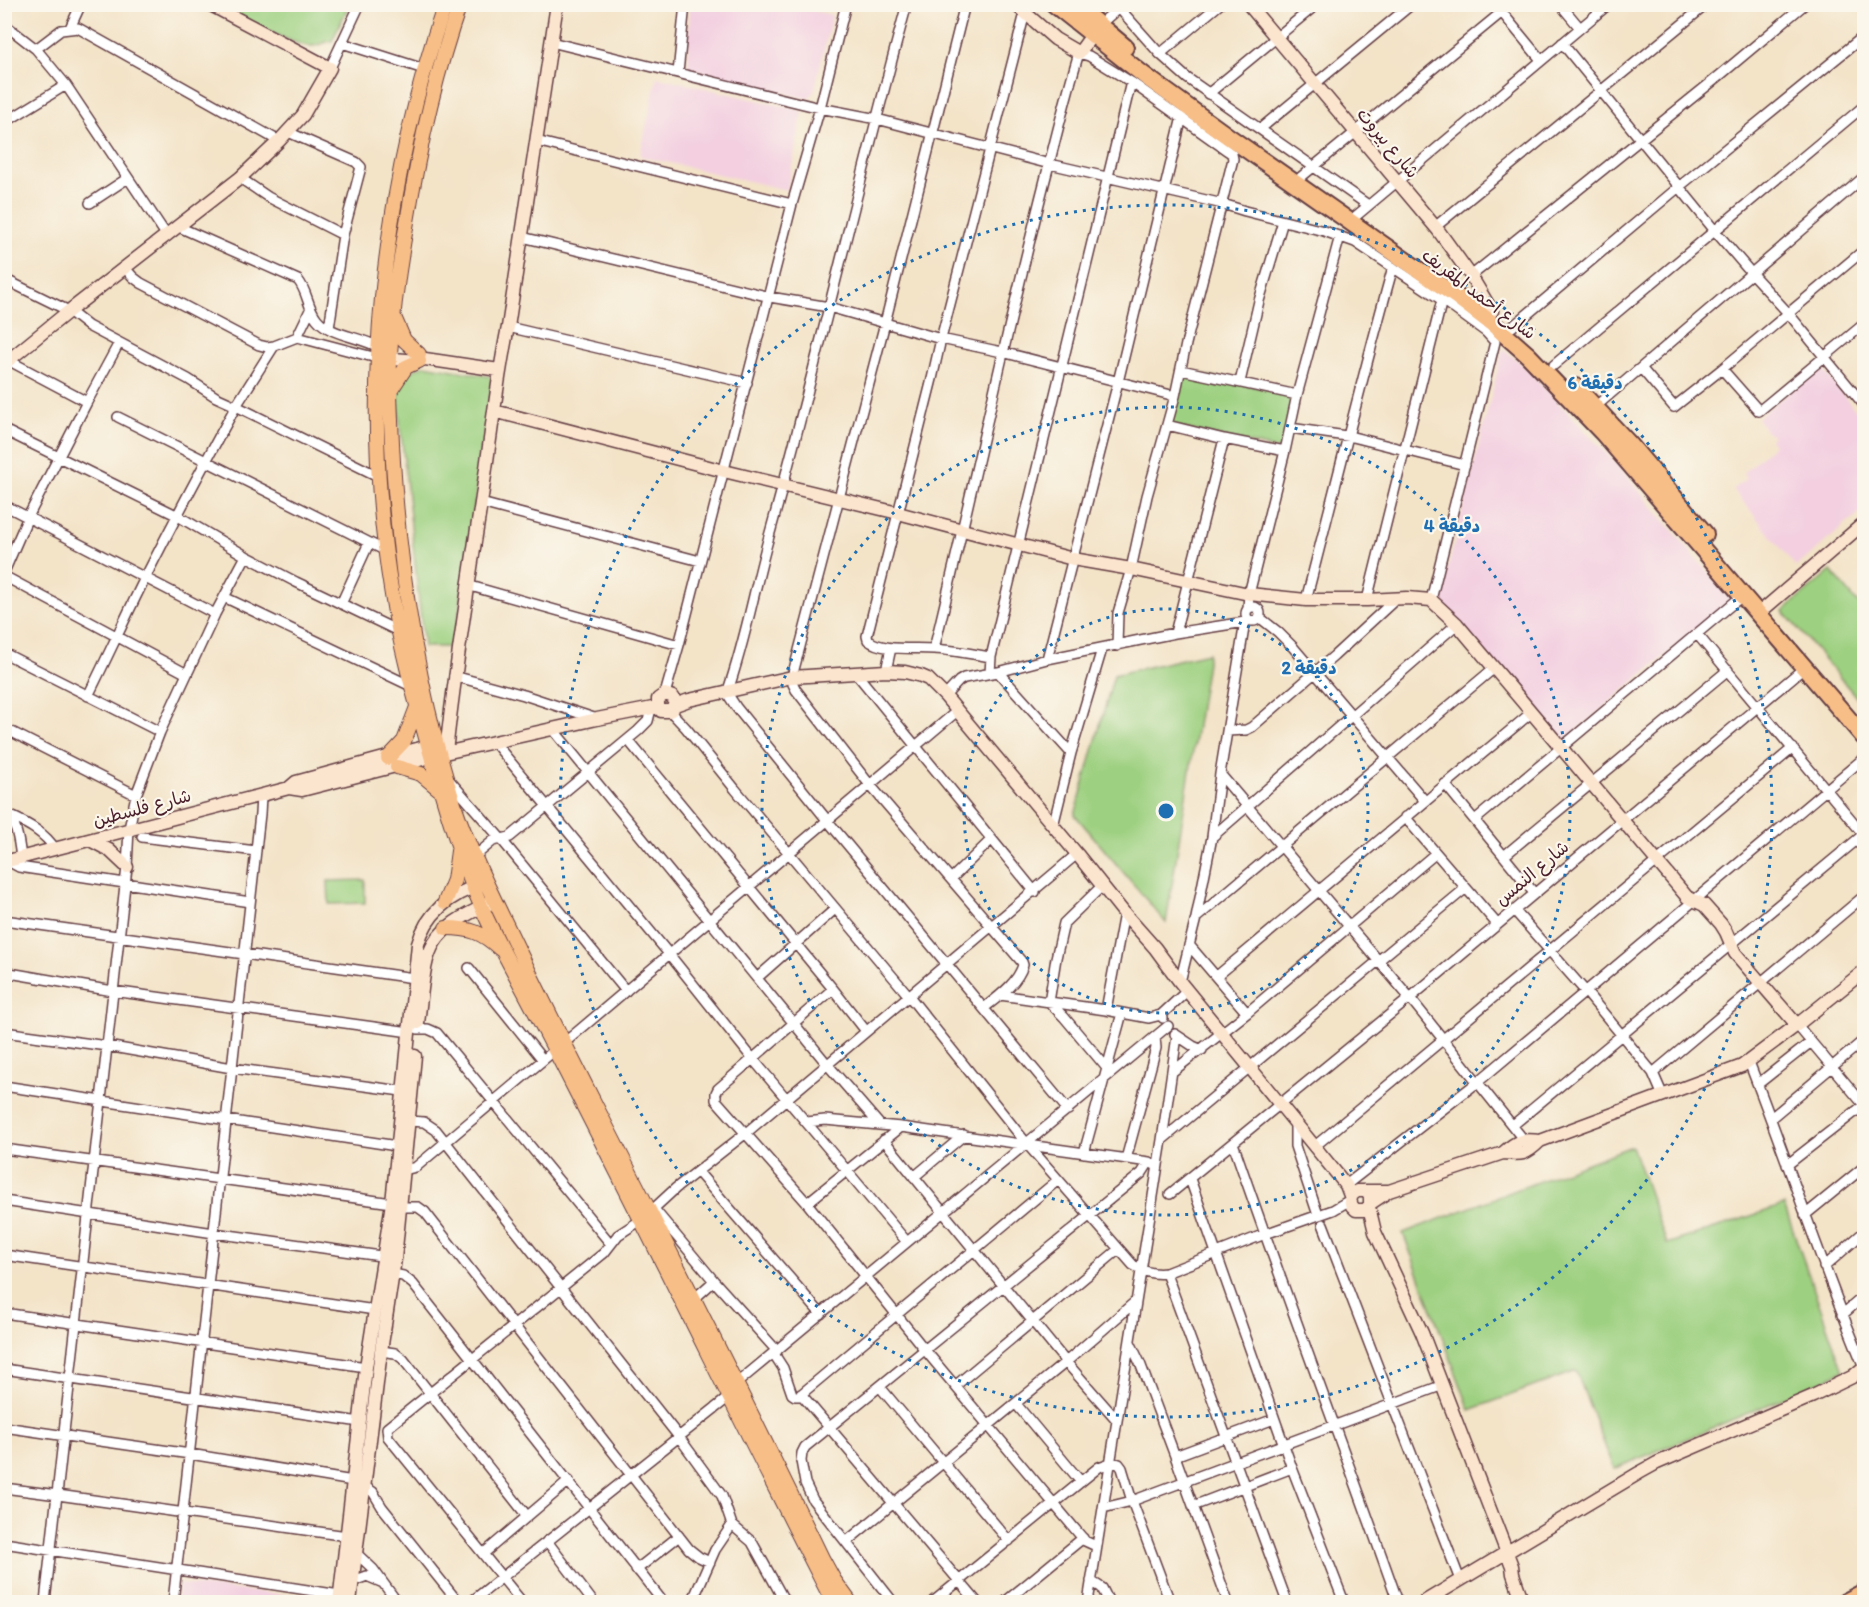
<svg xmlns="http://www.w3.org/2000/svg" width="1869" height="1607" font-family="Itim,'Playpen Sans Arabic',sans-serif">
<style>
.built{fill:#f3cfe0}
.green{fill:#9dd080;stroke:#747856;stroke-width:1.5}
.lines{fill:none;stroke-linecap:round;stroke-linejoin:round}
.street-casing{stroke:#633c42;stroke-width:12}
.secondary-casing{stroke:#633c42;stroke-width:15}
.primary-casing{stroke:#633c42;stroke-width:16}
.highway-casing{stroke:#633c42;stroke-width:20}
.street{stroke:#fff;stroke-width:9}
.secondary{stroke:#fce5cf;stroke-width:12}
.primary{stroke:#f7be87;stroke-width:14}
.highway{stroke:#f7be87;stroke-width:16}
.ring{fill:none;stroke:#1f6fb2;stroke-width:3;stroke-dasharray:3 6}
.labels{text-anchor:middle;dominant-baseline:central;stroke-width:4.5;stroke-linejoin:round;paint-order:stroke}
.street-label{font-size:18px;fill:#4a1f2b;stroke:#fbf7ec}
.centre{fill:#1f6fb2;stroke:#fbf7ec;stroke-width:3}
.ring-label{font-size:18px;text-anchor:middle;font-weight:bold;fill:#1f6fb2;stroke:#fbf7ec;stroke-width:4.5;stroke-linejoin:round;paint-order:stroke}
</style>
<rect width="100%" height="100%" fill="#fbf7ec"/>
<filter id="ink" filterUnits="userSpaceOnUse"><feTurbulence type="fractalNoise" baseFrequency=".0167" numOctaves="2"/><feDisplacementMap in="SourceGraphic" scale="12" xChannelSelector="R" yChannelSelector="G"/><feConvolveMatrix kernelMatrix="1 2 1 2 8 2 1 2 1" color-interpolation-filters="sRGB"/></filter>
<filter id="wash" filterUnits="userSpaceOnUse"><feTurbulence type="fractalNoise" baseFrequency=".008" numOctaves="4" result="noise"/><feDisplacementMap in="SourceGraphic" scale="24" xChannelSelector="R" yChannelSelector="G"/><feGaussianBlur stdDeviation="1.35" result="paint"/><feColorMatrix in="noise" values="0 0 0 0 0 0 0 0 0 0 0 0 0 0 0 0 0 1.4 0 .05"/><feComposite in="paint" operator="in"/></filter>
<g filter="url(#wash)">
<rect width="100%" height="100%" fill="#f3e3c7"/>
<path class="built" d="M690,5H787L832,15L814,92L808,99L688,68Z
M657,77L803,111L787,190L640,156Z
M1503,349L1522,364L1619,467L1731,600L1561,743L1440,600Z
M1821,367L1864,421V509L1796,567L1733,489L1746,479L1743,473L1774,445L1770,439L1773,436L1766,431L1757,418Z
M179,1584L328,1599V1602H176Z"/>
<path class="green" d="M218,5H349L332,41C326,42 319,45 313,46C295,48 237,14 218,5Z
M425,365L493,377L454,647H424L397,394L408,372Z
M1181,370L1296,396L1284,451L1168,425Z
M1831,571L1864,610V706L1783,611Z
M1208,653V656L1166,923L1075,815L1114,675Z
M365,880V903L329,904L328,881Z
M1632,1146L1667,1244L1784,1205L1843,1371L1796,1393L1614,1469L1576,1371L1470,1410L1403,1233Z"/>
</g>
<g filter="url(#ink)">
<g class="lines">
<defs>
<path id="street" d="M907,4C858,182 818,362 768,540C754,590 745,643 727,693L736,707L827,820L1068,1110
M965,4L885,323L792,677L793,684L796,690L870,785L1022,962L1023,965C1018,983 998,997 984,1008
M1495,4L1541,60
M1560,4L1580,28
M1119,8L1160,54L1187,78L1368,205
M4,24L36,49L66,85L167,236
M1099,25L1121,6
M70,28L81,4
M551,42L820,108L877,119L1050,164L1223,204L1245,211L1324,231L1355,242L1442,300L1486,332L1495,342L1431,600
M342,43L424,69
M1562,43L1716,232L1752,274L1789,314L1864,405
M36,49L61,30L78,28L279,141
M1160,54L1220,4
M330,68L360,4
M678,73L685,4
M1208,94L1317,4
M4,123L66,85
M1260,129L1412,4
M288,132L356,162L361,167L343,235L329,328
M536,141L792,204
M1301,177L1502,12
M240,178L268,197L343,235
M90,203L128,178
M1356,216L1609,4
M179,227L298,280C308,292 307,307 317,319C331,336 359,336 378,347
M1435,227L1707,4
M522,237L770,297L829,307L941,339L1002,352L1175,396
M125,268L133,277L141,283L259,345L267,347L274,346L297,337L377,358
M1471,276L1713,81L1805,4
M4,279L69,311L88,326L188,379L216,397L236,406C205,462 175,519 146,576C126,616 108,656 88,696
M508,327L747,383
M1512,327L1680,186L1864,36
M297,337L310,310
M274,346L236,406L380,477
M4,358L87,402L28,517L4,572
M1554,365L1864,106
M1641,368L1674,407L1722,369L1864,250
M1722,369L1759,411L1864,324
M1181,370L1297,395
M1240,382L1259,301L1283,221
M87,402L119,343
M1595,407L1864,177
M118,417L386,551
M1167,425L1224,439L1285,451
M1290,428L1353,437L1465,465
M4,430L178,516L246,556L296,582L398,631
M481,503L700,561
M4,505L215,614
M4,576L187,674
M467,585L679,645
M224,597L411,686
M1306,600C1335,489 1362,377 1393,267
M1367,600L1442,300
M341,604L369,543
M1246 614a7 7 0 1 1 14 0a7 7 0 1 1-14 0Z
M1248,608L1249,594L1285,451L1297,395L1340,236
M1259,617L1278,632L1292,646L1425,801
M1175,633L1224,439
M1697,634L1864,835
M934,649C972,493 1005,336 1045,180C1056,138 1066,95 1079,53L1089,56L1131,82L1228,151L1232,154L1233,159L1186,344L1175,396L1147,496L1131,569L1118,613L1117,646
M4,653L160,732
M991,657C972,654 953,650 934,649C916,647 882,652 868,640L867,636L932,379L941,339L1025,13
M1047,659L1118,382L1182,117
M886,671L891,648
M855,672L1035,892
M998,672L1071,753
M990,673L991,657L1131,82
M454,676L524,695L597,719
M665,694L679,645L792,204L820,108L846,4
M945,696L959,681L964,678L998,672L1047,659L1175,633L1245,622
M670,711L686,728L735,789L909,996L1027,1144L1133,1265C1144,1272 1154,1275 1166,1273L1265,1234L1333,1210L1350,1200
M4,728L136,795
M552,728L827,1064L879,1124
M1227,731L1246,730L1252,727L1334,656L1397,598
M628,740L833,989L866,1031
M494,742L669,954L752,1058L907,1242
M1220,774L1410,998L1527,1144
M450,781L501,839L626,991
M1445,784L1534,893
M4,810C17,823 19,841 21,858
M11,816C28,824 45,833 55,849
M1405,817L1497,924
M1475,820L1743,595
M1053,826L1071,753L1102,649
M142,837L256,851
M1212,837L1457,624
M475,856L493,841L510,837L638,731L648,721L651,709
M1504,856L1728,670
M8,861L19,867L250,902
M951,879L991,840
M1103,885L1064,923L1056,958L1049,1002L1064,1017L1111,1073
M1514,910L1586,992L1653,1073L1663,1096
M1196,918L1493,669
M4,920L414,978
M1189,945L1247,1013
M469,968L543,1060
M4,972L113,991L410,1032
M1217,976L1531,713
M757,978L835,909
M1180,982L1196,918L1212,837L1220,774L1245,622L1248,620
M833,989L718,1089L716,1093V1100L807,1203L925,1350L1085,1541L1096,1546
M1000,995L1106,1010L1149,1018L1161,1015
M1106,1010L1124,913
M1163,1018L1161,1015L1187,991
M1797,1025L1864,1105
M418,1029H428L437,1033L610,1243
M4,1032L107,1046L232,1068L409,1092
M1175,1034L1193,1046L1202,1050
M564,1043L956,712
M1749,1062C1789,1164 1822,1267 1864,1367
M1172,1072L1247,1013L1436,853
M1653,1073L1864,896
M1758,1084L1811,1042
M4,1086L397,1146
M1771,1118L1864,1040
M409,1121L424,1122L436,1130L679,1437L722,1496L732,1525L752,1542L785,1602
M807,1122L825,1120L901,1127L1149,1162L1155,1165
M1295,1122V1146L1318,1215
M1513,1125L1864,834
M884,1140L1066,1362L1116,1419
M1162,1140L1466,888
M1233,1143C1286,1297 1344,1449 1398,1602
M1315,1146L1793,748
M4,1149L392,1203
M1084,1153L1122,1013
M1126,1159L1156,1048L1155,1037
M1787,1165L1864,1105
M404,1170L416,1167L555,1050
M698,1172L821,1314
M914,1177L964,1135
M1190,1179L1292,1468L1344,1602
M1346,1185L1479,1081L1864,758
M1170,1194L1410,998L1804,668
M4,1201L214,1233L388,1257
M807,1203L901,1127
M400,1207H418L425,1212L689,1549L699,1557L710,1562
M654,1209L714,1281L777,1351
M650,1212L676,1188L746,1133L1077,854
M1805,1215L1864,1167
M1323,1224L1460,1580
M4,1255L375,1310
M1824,1267L1864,1232
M1166,1273L1287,1602
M393,1274L403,1276L413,1284L663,1602
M694,1299L714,1281
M4,1313L366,1367
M1842,1315L1864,1296
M1130,1342L1140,1363L1175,1456L1228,1602
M381,1351L395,1353L403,1359L527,1516
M774,1354L783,1368L792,1394L795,1396H799L1058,1180
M4,1369L360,1422
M737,1383L1168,1026
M955,1386L1119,1249
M880,1387L1009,1541
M801,1394L977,1602
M1016,1404L1081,1482
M4,1427L190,1454L353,1481
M1175,1456L1274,1419
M364,1486L373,1492L382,1507L458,1602
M4,1488L58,1495L347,1536
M1193,1506L1292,1468
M1103,1508L1132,1501L1443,1385
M547,1541L593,1602
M846,1542L1066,1362L1136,1301
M4,1543L346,1596
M356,1553L373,1569L397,1602
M483,1554L569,1481
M636,1570L679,1536
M353,1581L367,1576L381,1582
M1091,1581L1102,1588L1109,1602
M45,1602L127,867L129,829L136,795L160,732L215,614L246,556
M173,1602L260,814L261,796
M471,1602L729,1397
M522,1602L388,1437L387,1428L604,1253L618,1235L641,1220
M692,1602L715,1550L732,1525
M893,1602L813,1500L805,1483L801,1461L802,1453L805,1447L1142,1173L1149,1162
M933,1602L1099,1467L1113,1462L1119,1464L1122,1468L1132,1501L1170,1602
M1005,1602L1083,1538
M1088,1602L1162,1140L1177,1036"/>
<path id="secondary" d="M1015,4L1055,39L1079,53L1092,35
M1248,4L1438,230L1471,276L1492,311
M381,358L419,361L425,359L499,370
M4,364L69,311L240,178L279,141L303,115L330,68L209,4
M494,411L724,471L898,513L1073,559L1131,569L1249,594L1306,600H1367L1407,598L1431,600L1457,624L1687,897L1704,905L1721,924L1726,932L1735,953L1797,1025
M1765,608L1864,523
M675,705L689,700L792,677L886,671L905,672L921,676L928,679L945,696L1077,854L1124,913L1155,948L1180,982L1346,1185L1351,1198
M446,752C455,669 468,586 481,503C490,444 496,385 508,327L557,4
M440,754L597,719L658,707L661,711H670L673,709L675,701L673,697L665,694L658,699V707
M289,788L302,790L431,757
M90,840L109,850L127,867
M4,862L289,788L296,782L428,746
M418,1023C427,953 420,934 491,903
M1503,1153C1522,1155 1526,1155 1540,1141L1742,1066L1797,1025L1864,971
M1367,1192L1370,1197V1205L1365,1210H1356L1352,1206L1350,1200L1352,1195L1357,1191H1389
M1371,1203L1389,1191L1503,1153C1517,1140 1522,1139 1540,1141
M1369,1207L1375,1232L1422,1333L1512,1566L1513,1574L1523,1602
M339,1602L366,1367L392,1203L418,944C426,914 450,894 480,885
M350,1602L381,1351L395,1259L415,1056
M1424,1602L1639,1473L1657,1463L1813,1396L1852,1377L1864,1367"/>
<path id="primary" d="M445,4C381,192 359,399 392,595C400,646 414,695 428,745C441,792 454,838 472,884C488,926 511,966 532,1006C563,1065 592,1123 622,1182C693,1322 761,1463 833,1602
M460,4C435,75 419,148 407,222C399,266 393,309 390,354C389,390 391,426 393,462C400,577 419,694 454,804C468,846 488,887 507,926C537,989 568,1051 599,1112C675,1260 749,1408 822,1558L834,1580L850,1602
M394,317L404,340L419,354
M391,390L406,367L419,361
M388,758L404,741L417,707
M397,767L421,774L439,789
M445,902L454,880L458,851
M446,928C470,928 482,932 500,949"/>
<path id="highway" d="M1054,4L1145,76L1229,137L1456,296L1494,325L1528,355L1603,433L1864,737
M1074,4L1125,47
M1576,387L1630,445L1705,534
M1845,1602L1864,1592"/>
</defs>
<use href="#street" class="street-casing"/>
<use href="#secondary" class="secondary-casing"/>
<use href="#primary" class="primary-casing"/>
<use href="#highway" class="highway-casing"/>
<use href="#street" class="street"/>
<use href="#secondary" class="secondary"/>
<use href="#primary" class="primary"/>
<use href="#highway" class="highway"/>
</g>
</g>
<g class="ring">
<circle cx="1166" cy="811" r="202"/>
<circle cx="1166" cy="811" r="404"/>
<circle cx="1166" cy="811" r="606"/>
</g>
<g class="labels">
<g class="street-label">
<text transform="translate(1388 143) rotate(50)">شارع بيروت</text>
<text transform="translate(1479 294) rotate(37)">شارع أحمد المقريف</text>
<text transform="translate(142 808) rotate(-15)">شارع فلسطين</text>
<text transform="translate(1532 873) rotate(-40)">شارع النمس</text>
</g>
</g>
<circle cx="1166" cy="811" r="9" class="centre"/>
<g class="ring-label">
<text x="1595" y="389">6 دقيقة</text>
<text x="1452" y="532">4 دقيقة</text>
<text x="1309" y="674">2 دقيقة</text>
</g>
<rect width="1869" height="1607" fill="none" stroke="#fbf7ec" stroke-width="24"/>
</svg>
